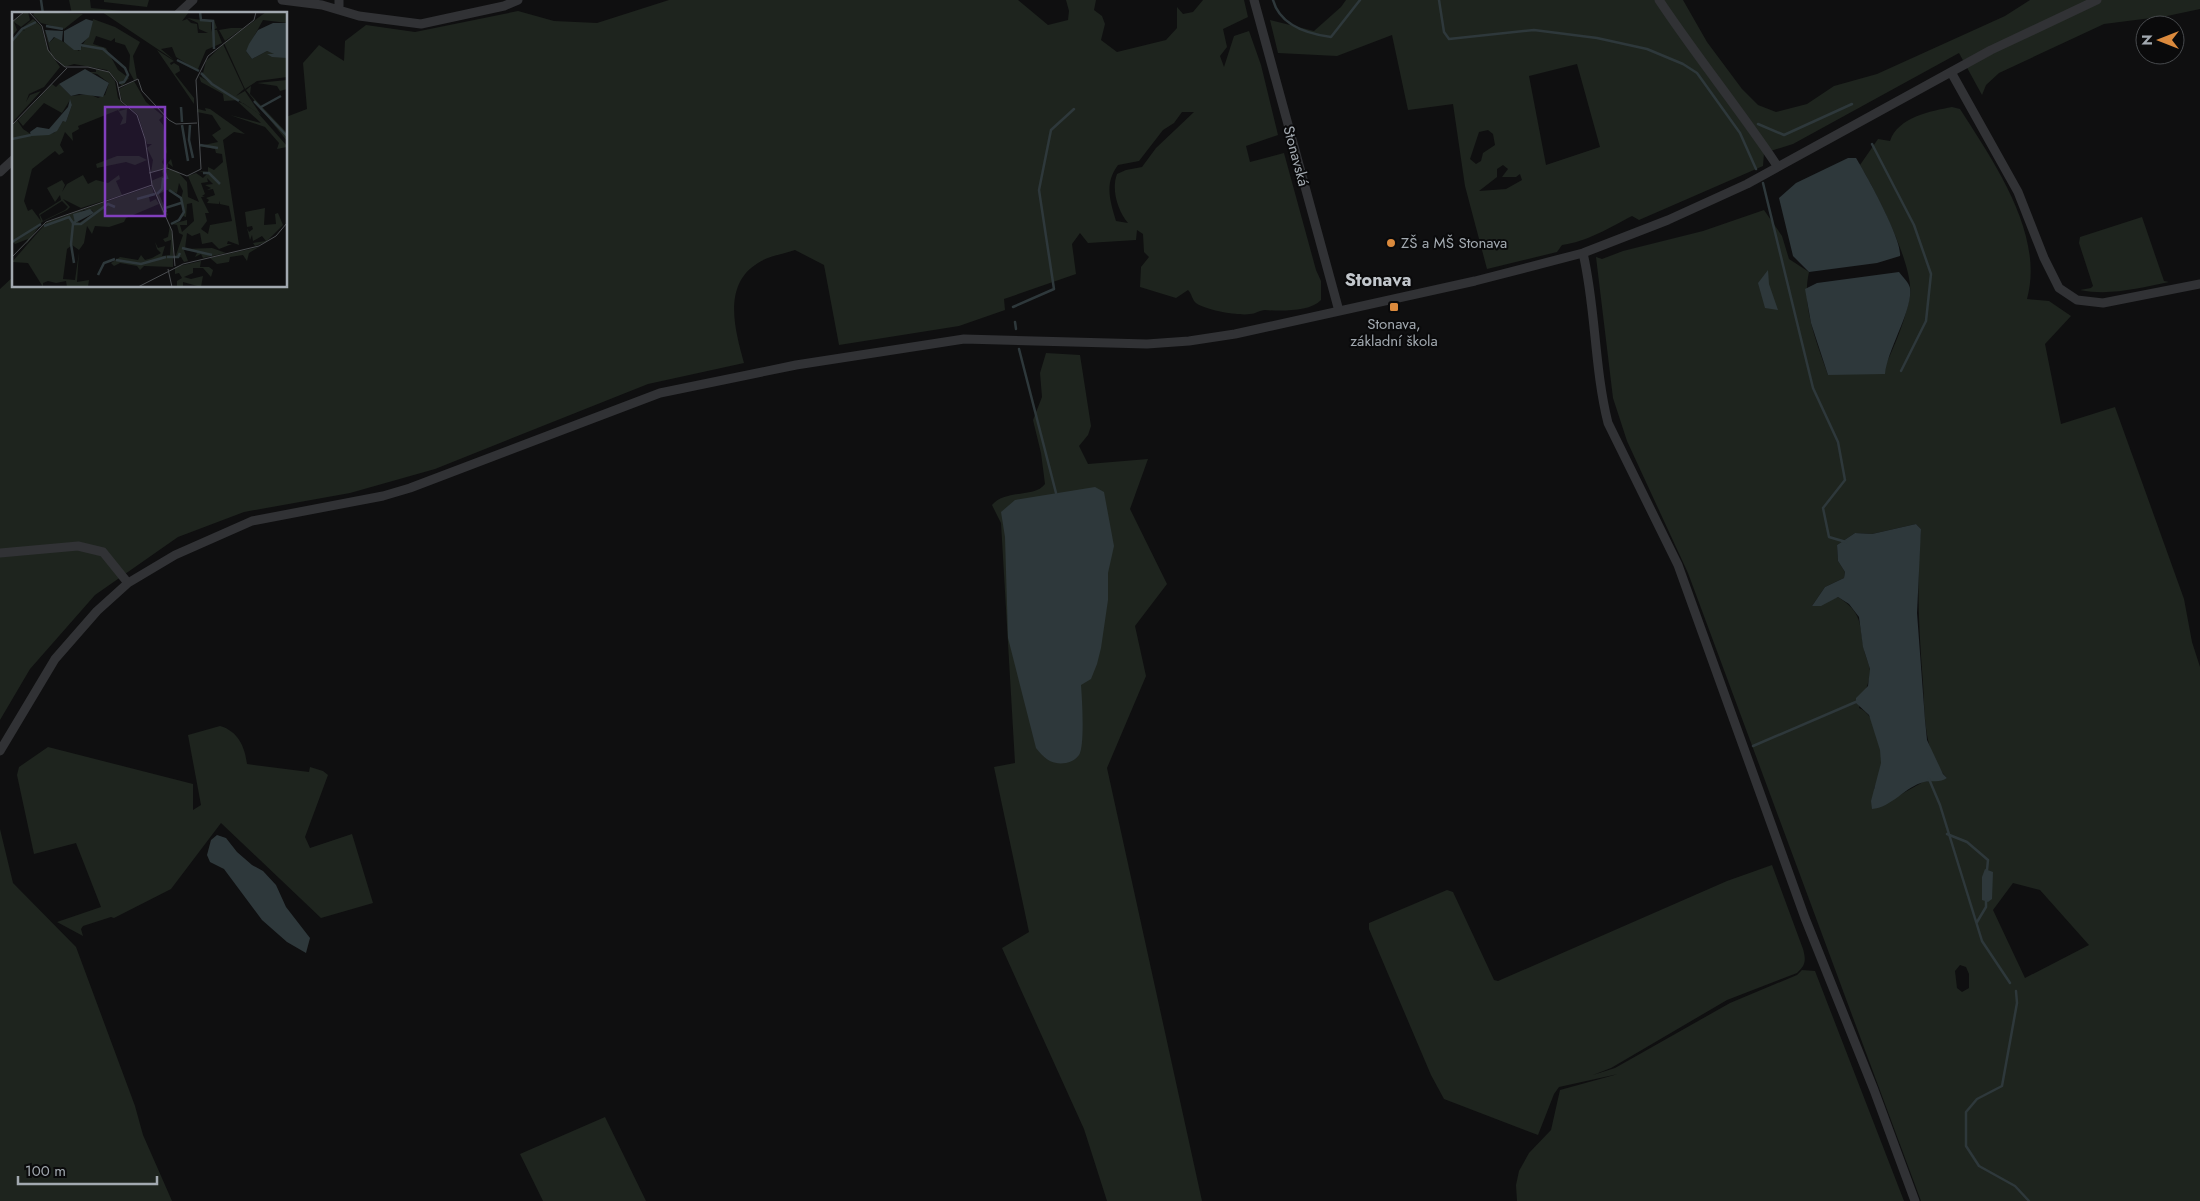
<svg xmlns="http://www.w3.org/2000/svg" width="2200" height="1201" font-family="Jost,sans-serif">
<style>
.green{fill:#1e241e;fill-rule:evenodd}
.water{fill:#2e383b}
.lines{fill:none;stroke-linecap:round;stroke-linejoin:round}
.stream{stroke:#2e383b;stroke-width:2.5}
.minor{stroke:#313235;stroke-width:9}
.poi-dot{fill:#db8a3d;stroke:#0a0a0b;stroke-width:2}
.labels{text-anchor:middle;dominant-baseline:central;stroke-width:4;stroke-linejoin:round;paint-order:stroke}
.street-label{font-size:15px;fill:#a2a9b0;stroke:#0a0a0b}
.poi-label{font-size:15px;fill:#a2a9b0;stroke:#0a0a0b;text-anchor:start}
.quarter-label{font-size:18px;font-weight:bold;fill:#c2c7cc;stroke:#0a0a0b}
.inset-river{fill:none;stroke:#2e383b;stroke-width:2.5}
.inset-road{fill:none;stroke:#4a4d50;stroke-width:1}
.view{fill:#813fbd;fill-opacity:0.15;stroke:#813fbd;stroke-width:2.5}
.inset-edge{fill:none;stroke:#a2a9b0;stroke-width:2.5}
</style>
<rect width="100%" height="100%" fill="#0f0f10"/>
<path class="green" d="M69,0H90L91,8L155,14H72Z
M104,0H149L147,7L104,2Z
M669,0H1018L1048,25L1068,20L1069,11L1066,0H1096L1094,10L1102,16L1105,24L1101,40L1117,52L1166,40L1177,28V7L1183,14L1193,12L1203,0H1244L1248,17L1223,29L1227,47L1220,56L1224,67L1234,36L1249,31L1261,65L1278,135L1246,146L1250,162L1284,153L1316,270L1321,281V300C1310,312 1280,311 1265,310C1260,310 1255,314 1250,314C1239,316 1205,310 1196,303C1192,300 1192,294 1188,290L1176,298L1140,287L1141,267L1149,257L1144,252L1143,234L1137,230L1136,240L1088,243L1080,233L1072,244L1076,274L1004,299L1005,310L959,326L839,345L824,265L795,250C784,254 768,256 758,263C722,285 735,330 744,363L648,384L435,469L350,493L244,512L178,537L95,595L30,669L0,720V289L14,276V286H286V117L307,109L303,63L319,45L344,61L345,41L366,25L415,32L518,11L554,21L597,23ZM1182,112H1194L1156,148L1142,167L1126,170L1117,174C1111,190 1118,211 1128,223L1116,221C1110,200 1104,184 1118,165L1139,161L1163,130L1174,123Z
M1346,0H1683L1707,42L1742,89L1758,105L1776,112L1807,104L1834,86L1877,74L2005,16L2030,0H2200V9L2167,16L2104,24L1999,73L1986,85L1982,95L1959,53L1793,144L1764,153L1763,166L1639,220L1632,216C1611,227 1586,242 1562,245L1557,252L1487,269L1465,186L1453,104L1408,110L1392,35L1337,56L1278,53L1270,20L1314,31L1341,7ZM1577,64L1600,147L1546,165L1529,76ZM1488,130L1493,134L1495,145L1483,153L1481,161L1476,164L1470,159L1479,132ZM1503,165L1508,169L1502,177H1516L1520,174L1522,180L1506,189L1479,191L1497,177V169Z
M1952,107L1960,109C1993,161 2045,234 2027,299L2049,301L2071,316L2045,344L2061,424L2115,407L2184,599L2192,642L2200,667V1201H1921L1688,573L1627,441L1613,398L1596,257L1602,259L1623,251L1703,231L1764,210L1782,236L1789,259L1809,272C1801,307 1817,342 1828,375L1886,364C1896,343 1906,318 1910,295C1914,265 1876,192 1860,165L1878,139L1890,141C1898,117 1931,111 1952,107ZM1916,524L1921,529C1916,581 1919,631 1923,683C1925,714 1923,753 1947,778L1923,782L1898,796L1874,789C1877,781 1880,774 1881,765C1883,749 1876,714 1859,708C1862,695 1870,685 1870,671C1870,665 1865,656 1864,649C1859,623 1863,613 1838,597L1812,606L1825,587L1844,578L1845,572L1838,561L1837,545L1855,533L1872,534ZM2013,883L2040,890L2089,945L2025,978L1993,910ZM1960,965L1966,967L1969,974V988L1962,992L1957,988L1955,971Z
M2142,217L2164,281L2169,282C2139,288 2110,296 2080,290L2091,288L2093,286L2079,243L2080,237Z
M1046,353L1080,355L1091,426L1088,435L1079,446L1088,464L1148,459L1130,509L1167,584L1135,626L1146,676L1107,768L1202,1201H1107L1084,1129L1002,948L1029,932L994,767L1015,763L1001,523L992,505C1005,489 1035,498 1045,484L1041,453L1033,420L1042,397L1040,373Z
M220,726C238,731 245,747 247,764L309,772L310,767L323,771L328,775L305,837L310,848L352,834L373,903L321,918L221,823L171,889L114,918L111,917L83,926L81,929L83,936L57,922L101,907L76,843L34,854L17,775L19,767L48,747L193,784V810L201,805L188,735Z
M0,829L13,883L76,947L135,1106L143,1135L172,1201H0Z
M1772,865L1803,949C1806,960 1806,965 1797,973L1727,1000L1611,1068L1593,1075L1615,1068L1730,1003L1797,975L1802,970L1815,971L1904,1201H1517L1516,1185L1519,1171L1529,1153L1551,1130L1560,1090L1618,1074L1559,1087L1554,1094L1538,1135L1444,1099L1431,1075L1369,929V923L1447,890L1453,892L1494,980L1498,981L1727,881Z
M605,1117L646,1201H543L520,1154Z"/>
<path class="water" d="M1848,158H1856C1866,174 1903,241 1900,256L1877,263L1809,272L1793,256L1779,198L1796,183Z
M1768,270L1769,284L1778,310L1765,308L1758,283Z
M1899,272C1903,277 1909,283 1910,288C1913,310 1887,350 1885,374L1828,375L1811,323L1805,289L1817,283Z
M1095,487L1104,492L1114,546L1108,573V600L1101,648L1097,664L1091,679L1081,685C1082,697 1085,747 1079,755C1075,760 1071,762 1066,763C1051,765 1045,759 1036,748L1008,638L1005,537L1001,512L1015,500Z
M1916,524L1921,529L1917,613L1925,720L1927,740L1943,774L1947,778C1940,783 1932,780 1924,782C1906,786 1891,808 1872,809L1871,801L1881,763L1880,750L1869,715L1856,703V698L1868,686L1870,669L1863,647L1859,617L1849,604L1838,597L1821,606H1812L1825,587L1844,578L1845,572L1838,561L1837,545L1855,533L1872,534Z
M217,835L226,838L237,852L252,865L263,871L276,885L286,907L310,938L306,953L287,942L262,920L224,869L210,862L207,855L211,840Z
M1985,869L1993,872L1992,899L1988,902L1982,900V877Z"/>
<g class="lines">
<path class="stream" d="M41,0L43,14
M1273,0C1280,26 1308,34 1331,37L1360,0
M1439,0L1444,32L1449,39L1534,30L1597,38L1647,49L1683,64L1697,73L1740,133L1756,169
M1758,124L1784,135L1852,104
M1872,144L1914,225L1931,274L1926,321L1901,371
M1763,183L1813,388L1838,442L1845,480L1823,508L1829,537L1846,542
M1013,307L1054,289L1039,190L1051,130L1074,109
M1015,322L1016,329
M1019,349L1056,493
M1753,746L1858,701
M1929,779L1940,805L1982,941L2010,983
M1947,834L1967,842L1988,860L1987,870
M1977,922L1986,907V901
M2016,991L2017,1003L2002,1086L1977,1099L1966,1112V1146L1979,1166L2015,1186L2029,1201"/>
<path class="minor" d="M282,0L322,5L359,16L421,24L504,6L518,0
M1254,0L1339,311
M1659,0C1697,57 1740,110 1778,167
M339,10V0
M178,14L193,0
M1951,72L2018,192L2044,258L2059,288L2077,300L2103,303L2200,284
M0,172L14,159
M1583,253C1596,309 1594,367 1608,423L1678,565L1805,918L1874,1090L1915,1201
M0,553L78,546L103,552L128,583
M0,751L55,659L97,611L128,583L175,555L252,521L383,496L410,488L660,393L796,365L964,339L1147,344L1189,341L1235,334L1475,281L1583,253L1668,220L1747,184L1991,50L2097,0"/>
</g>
<g class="poi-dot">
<circle cx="1391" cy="243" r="5"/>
<rect x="1389" y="302" width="10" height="10" rx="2.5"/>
</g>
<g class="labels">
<g class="street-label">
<text transform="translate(1296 156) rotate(75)">Stonavská</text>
</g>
<g class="poi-label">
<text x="1401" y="243">ZŠ a MŠ Stonava</text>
<text x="1394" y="324" text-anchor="middle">Stonava,<tspan x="1394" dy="17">základní škola</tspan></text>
</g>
<g class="quarter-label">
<text x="1378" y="280">Stonava</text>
</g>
</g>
<g transform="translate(12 12)">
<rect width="275" height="275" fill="#0f0f10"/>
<path d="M13,0H16L18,8L9,15L2,10L5,18L0,24V10ZM18,0L21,3L23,0L71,2L52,17L29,11ZM90,0H177L170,9L175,7L179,11L185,12L186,21H196L187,17L186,11L175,6L199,9V20L202,8L205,16L201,18H205L210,31L194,38L186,57H183L164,45L160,35L149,37L162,48ZM254,0H275V11L251,8L234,39L240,47L255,39L275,46V65L245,69L233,77L212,31ZM21,7L29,14L35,36L48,55L32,75L17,82L14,90L18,83L29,79L0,111V28L9,17L13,19L10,16ZM81,7L103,15L128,30L121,44L125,67L122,68L117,59L118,43L113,33L103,30V26L99,29L84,24L81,32L94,36L106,58L117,66L110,74L95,58L62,52L52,55L39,42L32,16L37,31L43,25L67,39L76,24ZM219,16H231L213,29L207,18ZM211,32L232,77L224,84L233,79L249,103L190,65L194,49ZM145,38L162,49L158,51L159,53L162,51L167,54L168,59L163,62L182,86V92ZM84,57L96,60L103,69L106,86L113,94L109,95L107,99L115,97L114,111L108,113L111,106L106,98L66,114L67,117L60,121L61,129L53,120L48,133L52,140L47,143L43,139L20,157L12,189L16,199L20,197L29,209L27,202L49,188L48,183L43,190L35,176L50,168L53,173L50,180L55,172L71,163L76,172L84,168L96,171L107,163L108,167L104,169L110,183L69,196L51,187L58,195L55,198L30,210L14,233L16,227L3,232L0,229V113L5,108L11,117L20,123L42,121L52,108L54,110L60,93L58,88L50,101L32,91L11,114L6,108L40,72L44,75L47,72L59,84L77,82L86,86L93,83L97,71L85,62L74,60H84ZM50,189L56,195L53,198L31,209L28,203ZM187,64L227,88L212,89L211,82L189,70ZM275,68V77L268,79L265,74L245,71ZM122,69L134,90L151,104L147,108L151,113L155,140L150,150L153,155L159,147L161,155L156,151V156L139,160L141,148L135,136L140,132H135L126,103L110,89L107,77ZM239,74L238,82L275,121V129L234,78ZM226,90L231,91L246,101L275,134V135L265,137L267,131L253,115L218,103L249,111ZM193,96L202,101L193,96L198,97L233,122L222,120L211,128L227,233L216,229L215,232H220L207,237L200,230L190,232L188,221L180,224L175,221L173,237L200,236L214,241L191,246L189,242L183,245L186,239L172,238L176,249L172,250L169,245L165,246L164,243L171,223L167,221L165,213L160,212L175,208V213H168L170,220L182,209L180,191L175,192L174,205L171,204L167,208L171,201L169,187L171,179L167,171L165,181L155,178L147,182L156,203L152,205L139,169L151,164L150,158L153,162V157L165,159L175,170L176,185L187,190L176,164L184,161L191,166L195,162L187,159L196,160V155L202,158L211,150L210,142L204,141L203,137L187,134L206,130L200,123L209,117L200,103L185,100L186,97L194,99ZM195,166L201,172L193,173L199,176L195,178L201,177L203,183L194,186L197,188L195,191L207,192L208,189V192L217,194L220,209L198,213L196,222L189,217L195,209L193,201H197L189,185H193L190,184L193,182L189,171L196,170ZM105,144H127L135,148L123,153L114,150L85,156L84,152ZM140,174L142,182L137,185L138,190L144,187L147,192L114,206L112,210L97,215L83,214L80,222L75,214L72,231L67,238L60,233L55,237L51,267L63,268L67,240L65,270L77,268L76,275H55L54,269L44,271L36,269L31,271V275L16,251L0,250L35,210ZM72,198H80L82,201L67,211L62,203ZM253,196L252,213L264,212L263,202L266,201L271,213L254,230L243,234L241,231L254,229L250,224L241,229L240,223L238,228L235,216L237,220L241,217L240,214L235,215L233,200ZM158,213L161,227V255L132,254L128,258L125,254L108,251L102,254L99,251L108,245L126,248L129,243L133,248L140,246L149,241L145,237L143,230L146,236L153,234L150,244L158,243L159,228L153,230L151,227L156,225ZM247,235L237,241L235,249L231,243L218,245L217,250L205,252L198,246ZM189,249L188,255H197L201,258L202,255L199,265L191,256H181V261L172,265L179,267L191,264L189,275L171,270V275H165V269L170,266L167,261L163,262V255Z" fill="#1e241e" fill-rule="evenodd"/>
<path d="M74,7L81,9L77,25L69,32V38H62L52,30V19ZM261,11H275V46L260,45L255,42H262L255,39L240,47L234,39L237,32L246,18ZM33,18L51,19L50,29L42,25L37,31ZM73,57L97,71L91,85L67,82L59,84L47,72ZM58,87L60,93L54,110L51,109L45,119L37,123L19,124L18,120L25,115L37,117L56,95ZM78,197L82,201L63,211L61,202Z" fill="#2e383b"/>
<path class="inset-river" d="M188,0L189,8L201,9L202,37M34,14L51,17M0,29L10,17L24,10M68,33L91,37L113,56L116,63L112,70L107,71M165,48L187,59M189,61L200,72L227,89M242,89L275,124M169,95L170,110M249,95L269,84M170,113L176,149M178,113L177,128L181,146M0,127L19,123M188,133L206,136M191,161H197L208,172M157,178L169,186L172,200L167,208L159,212M145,182L150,177L151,167L155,166L152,158M125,187L143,182M154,200L153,196L169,191M32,214L57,205L61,211L64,210M0,230L29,212M170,236L200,243M155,245H166L168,241M104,248L129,252L154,245M62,251L59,232L61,212H69L96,192L103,195M86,263L92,251L103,247"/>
<path class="inset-road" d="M17,0L30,14L36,38L43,47L53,55H76L97,60L105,70L109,89L125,103L133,127L140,173L160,219L163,254M0,10L12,0M106,76L126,67L130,79L157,108L164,112L185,111M0,113L55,56M137,161L155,156L175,164L189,157L184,68L196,44L242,8L244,0M0,245L34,210L140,173M156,257L160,275M126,275L171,252L247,234L264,224L275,211"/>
<path class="view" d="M93,95H153V204H93Z"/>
<rect width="275" height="275" class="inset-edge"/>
</g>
<g transform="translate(2160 40) rotate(270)"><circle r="24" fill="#0a0a0b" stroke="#474a4d"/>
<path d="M0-4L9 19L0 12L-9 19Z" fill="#db8a3d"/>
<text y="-8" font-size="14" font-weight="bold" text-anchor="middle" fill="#a2a9b0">N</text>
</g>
<path d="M18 1176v8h139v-8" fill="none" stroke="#a2a9b0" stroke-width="2.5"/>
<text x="25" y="1176" font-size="15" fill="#a2a9b0" stroke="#0a0a0b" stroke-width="4" paint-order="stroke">100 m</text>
</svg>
